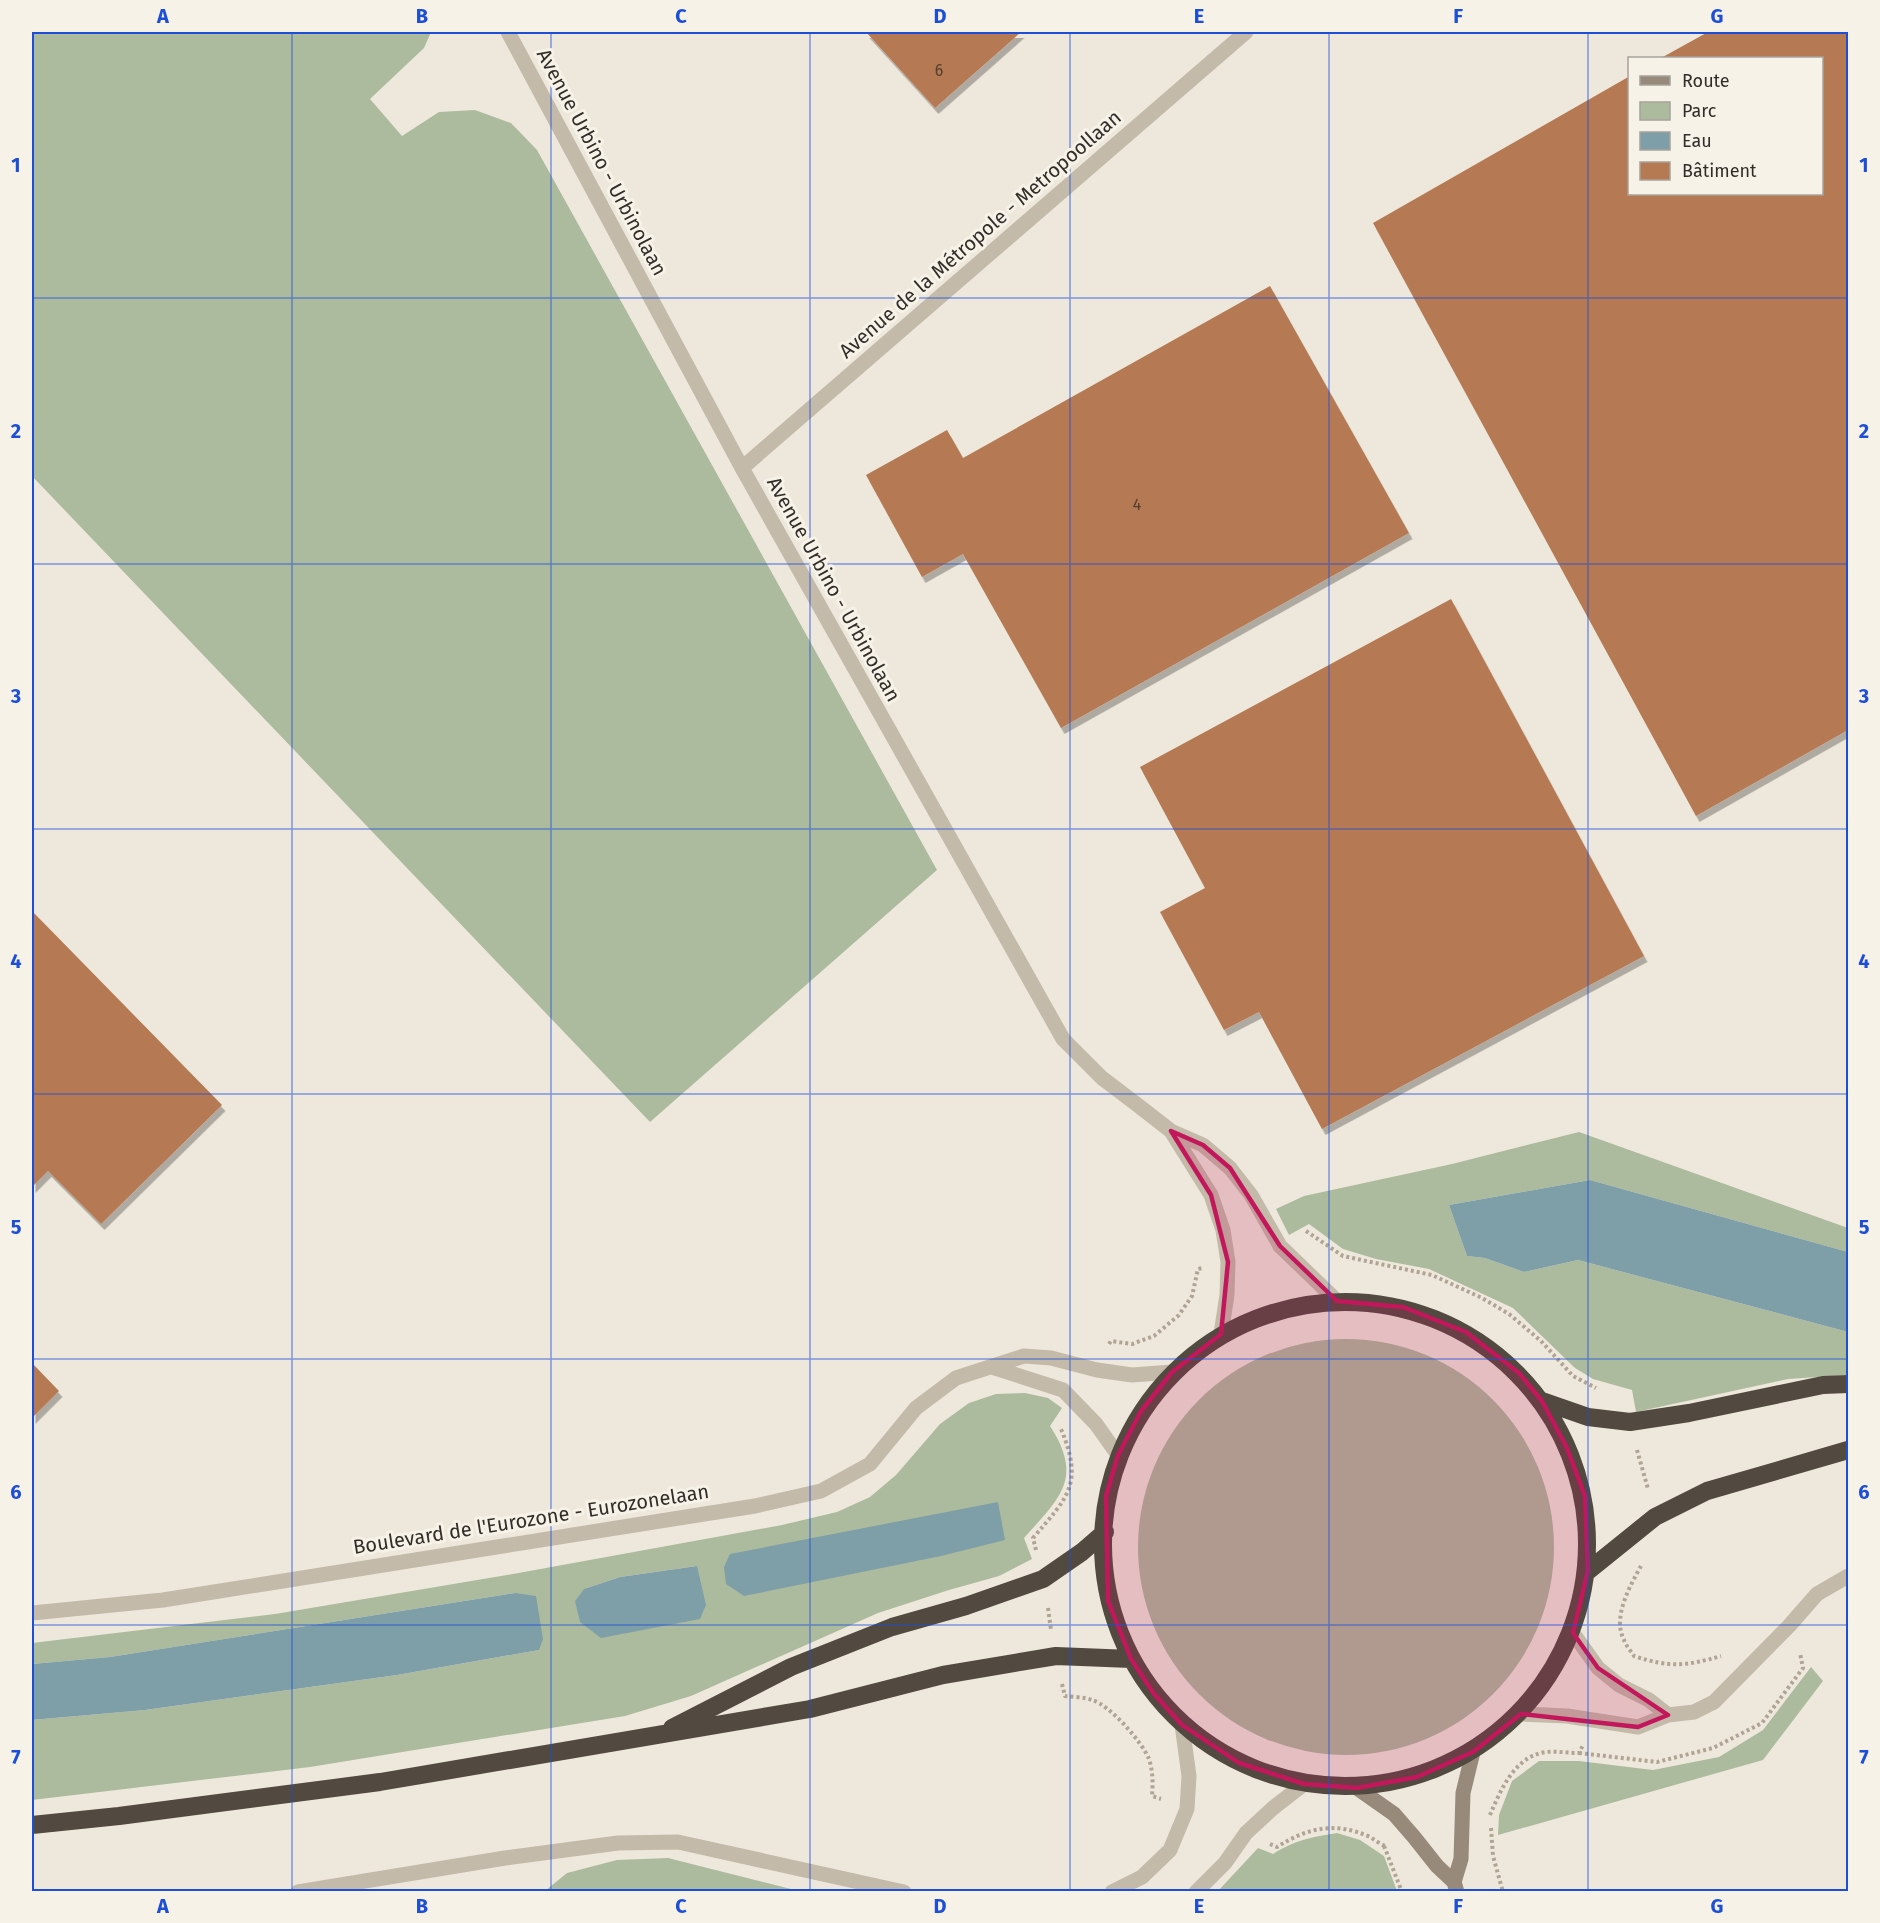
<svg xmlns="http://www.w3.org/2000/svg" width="1880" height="1923" font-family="'Fira Sans',sans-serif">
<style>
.green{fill:#acbb9e;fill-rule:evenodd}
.water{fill:#7e9fa7}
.building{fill:#b57a52;filter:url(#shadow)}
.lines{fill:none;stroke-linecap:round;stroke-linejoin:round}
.path{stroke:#b0a494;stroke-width:4;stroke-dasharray:3 3;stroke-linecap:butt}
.street{stroke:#c4baa9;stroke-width:15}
.secondary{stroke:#978a7b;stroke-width:15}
.highway{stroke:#524940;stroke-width:18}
.marked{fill:#c2185b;fill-opacity:0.2;stroke:#c2185b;stroke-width:4.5;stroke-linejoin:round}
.grid{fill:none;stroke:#1d4ed8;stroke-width:1.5;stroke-opacity:0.55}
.labels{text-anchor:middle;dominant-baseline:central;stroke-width:6;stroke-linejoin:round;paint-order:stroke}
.number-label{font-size:16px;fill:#534032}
.street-label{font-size:20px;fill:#322d28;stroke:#f6f2e7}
.neatline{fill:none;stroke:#1d4ed8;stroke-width:2}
.grid-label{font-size:20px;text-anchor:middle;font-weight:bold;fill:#1d4ed8}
</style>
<defs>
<filter id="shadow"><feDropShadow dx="3.5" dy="6" stdDeviation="0" flood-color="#0004"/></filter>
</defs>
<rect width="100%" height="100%" fill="#eee8dc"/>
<path class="green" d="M32,32H431L424,48L370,99L402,136L439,112L475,110L511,123L537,150L937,870L650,1122L32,476Z
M1579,1132L1848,1228V1252L1590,1180L1449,1205L1467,1256L1485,1258L1524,1272L1578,1260L1848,1332V1375L1788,1379L1636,1412L1632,1390L1593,1379L1575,1368L1513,1308L1429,1269L1376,1259L1343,1249L1309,1224L1289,1235L1276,1209L1304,1196L1452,1164Z
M1138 1547a208 208 0 1 1 416 0a208 208 0 1 1-416 0Z
M1025,1393L1048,1398L1062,1408L1050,1426C1084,1478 1060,1498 1024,1538L1032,1559L999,1576L949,1590L878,1613L691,1696L625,1716L310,1767L32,1800V1720L145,1710L397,1675L539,1650L515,1593L110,1657L32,1664V1643L275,1614L513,1574L782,1525L837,1512L870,1497L896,1475L940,1424L969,1403L996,1394ZM697,1566L584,1589L620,1577Z
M1811,1667L1823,1681L1763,1760L1498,1835L1499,1815L1512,1781L1539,1761H1579L1653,1770L1719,1757L1763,1730Z
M1337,1833L1360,1840L1384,1856L1397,1891H1218L1258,1848L1273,1854C1295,1840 1312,1837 1337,1833Z
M668,1858L799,1891H545L567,1873L617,1860Z"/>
<path class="water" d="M1590,1180L1848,1252V1332L1578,1260L1524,1272L1485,1258L1467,1256L1449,1205Z
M998,1502L1005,1540L941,1556L744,1596L726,1584L724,1567L730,1554Z
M697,1566L706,1605L700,1619L601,1638L580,1622L575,1601L584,1589L620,1577Z
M515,1593L536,1596L543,1639L539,1650L397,1675L145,1710L32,1720V1664L110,1657Z"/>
<path class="building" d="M866,32H1021L935,108Z
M1708,32H1848V730L1696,816L1373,223L1630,76V194H1822V58H1661Z
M1270,286L1409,533L1061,728L963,554L922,577L866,475L947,430L963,458Z
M1451,599L1644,956L1322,1129L1259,1012L1224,1030L1160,912L1205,888L1140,767Z
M32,911L222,1105L101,1224L48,1171L32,1187Z
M32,1363L59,1391L32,1418Z"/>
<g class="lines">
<path class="path" d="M1306,1231L1343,1256L1432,1275L1482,1298L1509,1314L1541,1341L1573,1376L1596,1388
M1109,1344L1111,1341L1132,1344L1154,1336L1179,1315L1192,1296L1198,1269L1203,1268
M1637,1450L1648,1489
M1036,1550L1033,1538C1068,1497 1084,1484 1061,1429
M1641,1566C1630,1586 1612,1617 1624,1640C1626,1646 1631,1651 1634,1656C1670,1668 1686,1666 1721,1656
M1048,1608L1051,1630
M1062,1684L1065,1696C1073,1697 1084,1697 1092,1700C1110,1705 1142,1742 1149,1759C1153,1771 1153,1783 1152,1796L1161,1799
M1579,1753L1657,1762L1713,1748L1762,1723L1803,1668L1800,1653
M1490,1815C1501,1789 1515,1756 1546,1752C1557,1751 1568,1753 1579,1753L1583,1745
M1491,1828L1493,1856L1503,1892
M1270,1844L1277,1847C1307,1828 1335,1821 1370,1837C1375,1840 1380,1844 1385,1846
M1384,1846L1402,1892"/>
<path class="street" d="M508,32L742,468L1063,1039L1102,1078L1135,1103L1171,1131L1203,1145L1230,1168L1251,1195L1280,1246L1337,1301
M742,468L1246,32
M1171,1131L1211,1195L1223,1230L1228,1262L1227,1295L1221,1334
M992,1367L1063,1390L1096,1424L1118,1455
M32,1613L163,1600L755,1506L821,1491L870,1464L916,1408L956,1378L1024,1356L1051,1358L1097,1370L1132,1375L1172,1372
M1573,1633L1598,1668L1619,1685L1649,1700L1668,1715
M1521,1714L1567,1716L1638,1727L1668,1715L1694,1712L1714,1702L1789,1626L1817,1594L1848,1576
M298,1892L505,1858L618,1843L678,1842L904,1892
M1112,1892L1142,1877L1170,1850L1187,1809L1189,1776L1182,1725
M1196,1892L1225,1863L1246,1833L1273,1808L1304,1784"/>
<path class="secondary" d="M1357,1788L1394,1814L1414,1837L1437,1866L1454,1882L1457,1892
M1454,1882L1461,1859L1463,1793L1473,1752"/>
<path class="highway" d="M1103 1544a242 242 0 1 1 484 0a242 242 0 1 1-484 0Z
M1542,1401L1588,1417L1630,1422L1689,1413L1823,1385L1848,1384
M1588,1571L1655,1517L1707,1491L1848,1450
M672,1728L791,1667L892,1627L966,1606L1043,1579L1082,1552L1105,1532
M32,1825L119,1816L380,1782L810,1709L943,1675L1056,1656L1131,1659"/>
</g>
<path class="marked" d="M1171,1131L1203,1145L1230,1168L1280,1246L1337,1301L1403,1307L1466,1332L1519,1373L1542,1401L1567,1448L1585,1496L1588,1571L1573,1633L1598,1668L1668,1715L1638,1727L1521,1714L1473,1752L1417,1777L1357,1788L1304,1784L1239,1763L1182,1725L1154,1694L1131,1659L1108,1601L1106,1496L1118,1455L1141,1411L1172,1372L1221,1334L1228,1262L1211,1195Z"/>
<path class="grid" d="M292,32V1892M551,32V1892M810,32V1892M1070,32V1892M1329,32V1892M1588,32V1892M32,298H1848M32,564H1848M32,829H1848M32,1094H1848M32,1359H1848M32,1625H1848"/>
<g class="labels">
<g class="number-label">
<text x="939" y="70">6</text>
<text x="1137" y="504">4</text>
</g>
<g class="street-label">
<text transform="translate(602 162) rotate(62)">Avenue Urbino - Urbinolaan</text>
<text transform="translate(980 234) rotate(-41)">Avenue de la Métropole - Metropoollaan</text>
<text transform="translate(834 589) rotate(61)">Avenue Urbino - Urbinolaan</text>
<text transform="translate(531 1519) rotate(-9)">Boulevard de l'Eurozone - Eurozonelaan</text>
</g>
</g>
<rect width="1880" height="1923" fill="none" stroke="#f6f2e7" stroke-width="66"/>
<rect x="1628" y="57" width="195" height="138" fill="#f6f2e7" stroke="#a8a39b" stroke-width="1.5"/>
<rect x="1640" y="76" width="30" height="9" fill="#978a7b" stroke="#a8a39b" stroke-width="1.5"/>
<text x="1682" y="87" font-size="18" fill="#322d28">Route</text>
<rect x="1640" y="102" width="30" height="18" fill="#acbb9e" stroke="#a8a39b" stroke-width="1.5"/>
<text x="1682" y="117" font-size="18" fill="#322d28">Parc</text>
<rect x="1640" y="132" width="30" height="18" fill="#7e9fa7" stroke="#a8a39b" stroke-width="1.5"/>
<text x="1682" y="147" font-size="18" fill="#322d28">Eau</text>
<rect x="1640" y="162" width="30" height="18" fill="#b57a52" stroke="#a8a39b" stroke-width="1.5"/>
<text x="1682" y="177" font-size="18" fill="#322d28">Bâtiment</text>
<rect x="33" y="33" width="1814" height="1857" class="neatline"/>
<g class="grid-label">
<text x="163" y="23">A</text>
<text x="422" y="23">B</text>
<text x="681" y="23">C</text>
<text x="940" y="23">D</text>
<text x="1199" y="23">E</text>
<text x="1458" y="23">F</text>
<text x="1717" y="23">G</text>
<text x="16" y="172">1</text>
<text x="1864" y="172">1</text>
<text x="16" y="438">2</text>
<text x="1864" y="438">2</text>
<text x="16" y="703">3</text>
<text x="1864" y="703">3</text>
<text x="16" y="968">4</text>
<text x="1864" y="968">4</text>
<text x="16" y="1234">5</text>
<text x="1864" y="1234">5</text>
<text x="16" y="1499">6</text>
<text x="1864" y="1499">6</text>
<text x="16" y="1764">7</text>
<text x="1864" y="1764">7</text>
<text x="163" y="1913">A</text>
<text x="422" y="1913">B</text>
<text x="681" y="1913">C</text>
<text x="940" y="1913">D</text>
<text x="1199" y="1913">E</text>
<text x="1458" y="1913">F</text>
<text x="1717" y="1913">G</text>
</g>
</svg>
